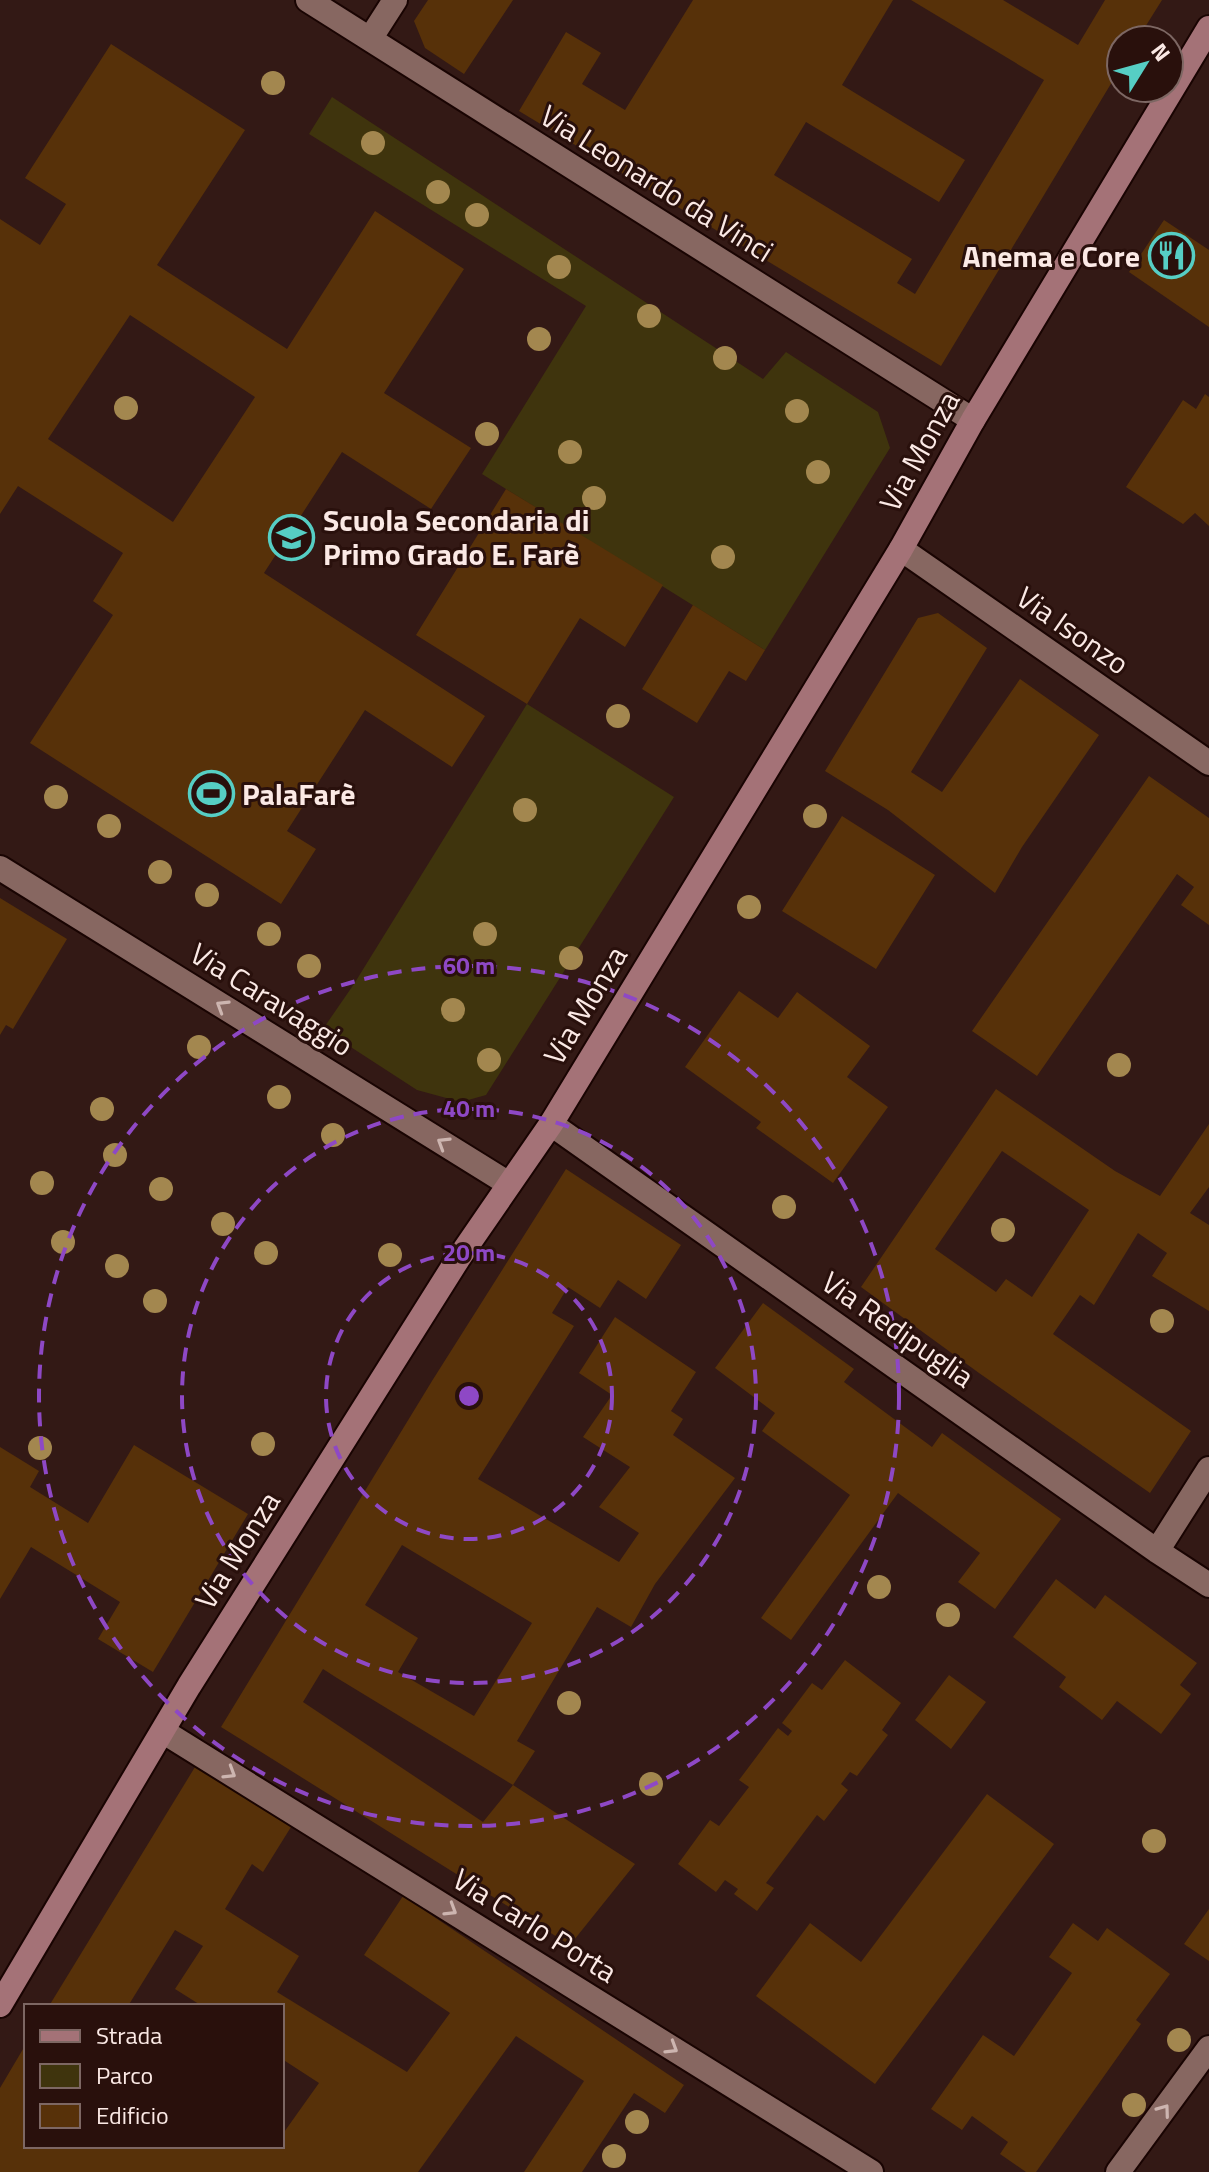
<svg xmlns="http://www.w3.org/2000/svg" width="1209" height="2172" font-family="'Titillium Web',sans-serif">
<style>
.green{fill:#3f340d}
.building{fill:#573109;fill-rule:evenodd}
.lines{fill:none;stroke-linecap:round;stroke-linejoin:round}
.street-casing{stroke:#190402;stroke-width:28}
.secondary-casing{stroke:#190402;stroke-width:28}
.street{stroke:#876761;stroke-width:24}
.secondary{stroke:#a47277;stroke-width:24}
.tree{fill:#a3874f}
.oneway{stroke:#cdb5b0}
.ring{fill:none;stroke:#8e48c5;stroke-width:4;stroke-dasharray:14 10}
.labels{text-anchor:middle;dominant-baseline:central;stroke-width:6;stroke-linejoin:round;paint-order:stroke}
.street-label{font-size:30px;fill:#fbe9e5;stroke:#29100c}
.poi-label{font-size:30px;font-weight:bold;fill:#fbe9e5;stroke:#29100c;text-anchor:start}
.centre{fill:#8e48c5;stroke:#29100c;stroke-width:4}
.ring-label{font-size:24px;text-anchor:middle;font-weight:bold;fill:#8e48c5;stroke:#29100c;stroke-width:6;stroke-linejoin:round;paint-order:stroke}
</style>
<rect width="100%" height="100%" fill="#331915"/>
<path class="green" d="M332,97L763,379L786,352L878,412L890,448L765,650L482,474L586,306L309,134Z
M527,704L674,797L486,1095L461,1102L417,1090L323,1029L354,984Z"/>
<path class="building" d="M428,0H513L464,74L425,48L414,21Z
M693,0H893L842,85L965,160L939,202L806,122L774,175L912,259L897,283L915,294L1044,80L911,0H1003L1078,45L1105,0H1162L1137,40H1121V67L941,366L519,111L566,32L601,53L582,84L625,110Z
M111,44L245,130L157,265L287,349L375,211L464,269L384,393L471,448L431,509L342,452L264,573L485,716L452,767L365,710L287,831L316,849L281,904L30,743L113,615L93,601L123,553L18,486L0,514V219L40,245L66,204L25,178ZM130,315L255,397L173,522L48,439Z
M1164,220L1209,250V327L1129,272Z
M1205,394L1209,397V526L1195,513L1183,524L1126,487L1183,400L1196,409Z
M506,489L663,585L625,647L580,618L527,704L416,635Z
M693,605L765,650L746,681L729,671L697,723L642,689Z
M938,613L987,648L911,772L942,792L1020,679L1099,735L1022,847L995,893L888,810L825,771L918,618Z
M1149,776L1209,818V925L1181,905L1194,887L1177,874L1037,1076L972,1031Z
M842,816L935,875L876,969L782,911Z
M0,898L67,939L13,1029L6,1025L0,1035Z
M739,991L778,1018L797,992L870,1046L847,1077L888,1107L833,1183L756,1128L761,1122L685,1067Z
M996,1089L1115,1171L1160,1196L1209,1124V1187L1190,1213L1209,1225V1311L1152,1276L1167,1253L1138,1233L1094,1305L1080,1295L1053,1334L1191,1431L1150,1493L979,1373L861,1287ZM1002,1151L1089,1210L1032,1297L1006,1279L996,1292L935,1249Z
M566,1169L681,1245L646,1299L618,1280L600,1308L568,1287L552,1313L574,1326L478,1479L619,1562L639,1533L599,1507L630,1467L583,1437L612,1395L579,1373L615,1317L696,1372L671,1411L683,1419L673,1435L735,1478L655,1584L631,1627L597,1607L517,1741L535,1751L513,1785L635,1864L570,1945L221,1727L432,1381ZM402,1545L532,1623L474,1716L398,1672L418,1638L365,1605ZM323,1669L337,1678L513,1785L483,1822L303,1702Z
M763,1303L854,1369L844,1382L932,1447L942,1433L1061,1519L995,1609L958,1582L980,1553L898,1493L791,1640L761,1618L850,1495L762,1431L775,1413L715,1368Z
M134,1445L248,1514L153,1672L98,1639L120,1602L31,1547L0,1599V1447L39,1471L30,1487L88,1523Z
M1056,1579L1095,1609L1105,1595L1197,1663L1180,1685L1191,1694L1161,1734L1117,1701L1102,1720L1059,1687L1066,1677L1013,1637Z
M845,1660L901,1703L882,1730L888,1735L857,1776L850,1772L841,1784L848,1790L824,1821L817,1815L766,1883L774,1888L757,1911L734,1894L738,1889L725,1880L716,1892L678,1864L710,1820L719,1826L749,1787L739,1780L778,1728L788,1736L792,1731L782,1723L812,1683L822,1690Z
M949,1675L986,1702L951,1749L915,1720Z
M195,1767L291,1827L263,1872L252,1864L225,1909L299,1956L277,1992L407,2072L450,2013L364,1955L403,1896L684,2085L665,2113L634,2093L582,2172H524L584,2081L516,2036L418,2172H0V2088L26,2044V2146H282V2135L319,2083L282,2059V2006H202L175,1989L203,1946L175,1930L128,2006H49Z
M987,1794L1054,1844L875,2084L756,1996L810,1923L861,1962Z
M1209,1909V1961L1184,1944Z
M1073,1923L1098,1941L1107,1928L1170,1974L1136,2020L1141,2024L1036,2172H1026L1000,2154L1008,2142L972,2116L962,2130L931,2109L983,2035L1014,2056L1072,1973L1049,1957Z"/>
<g class="lines">
<defs>
<path id="street" d="M308,0L973,420
M370,39L395,0
M901,549L1209,763
M0,868L509,1184
M551,1124L1157,1551L1209,1585
M1157,1551L1209,1469
M164,1732L871,2172
M1118,2172L1209,2048"/>
<path id="secondary" d="M0,2005L189,1686L458,1259L551,1124L901,549L973,420L1209,28"/>
</defs>
<use href="#street" class="street-casing"/>
<use href="#secondary" class="secondary-casing"/>
<use href="#street" class="street"/>
<use href="#secondary" class="secondary"/>
</g>
<g class="tree">
<circle cx="273" cy="83" r="12"/>
<circle cx="373" cy="143" r="12"/>
<circle cx="438" cy="192" r="12"/>
<circle cx="477" cy="215" r="12"/>
<circle cx="559" cy="267" r="12"/>
<circle cx="649" cy="316" r="12"/>
<circle cx="539" cy="339" r="12"/>
<circle cx="725" cy="358" r="12"/>
<circle cx="126" cy="408" r="12"/>
<circle cx="797" cy="411" r="12"/>
<circle cx="487" cy="434" r="12"/>
<circle cx="570" cy="452" r="12"/>
<circle cx="818" cy="472" r="12"/>
<circle cx="594" cy="498" r="12"/>
<circle cx="723" cy="557" r="12"/>
<circle cx="618" cy="716" r="12"/>
<circle cx="56" cy="797" r="12"/>
<circle cx="525" cy="810" r="12"/>
<circle cx="815" cy="816" r="12"/>
<circle cx="109" cy="826" r="12"/>
<circle cx="160" cy="872" r="12"/>
<circle cx="207" cy="895" r="12"/>
<circle cx="749" cy="907" r="12"/>
<circle cx="269" cy="934" r="12"/>
<circle cx="485" cy="934" r="12"/>
<circle cx="571" cy="958" r="12"/>
<circle cx="309" cy="966" r="12"/>
<circle cx="453" cy="1010" r="12"/>
<circle cx="199" cy="1047" r="12"/>
<circle cx="489" cy="1060" r="12"/>
<circle cx="1119" cy="1065" r="12"/>
<circle cx="279" cy="1097" r="12"/>
<circle cx="102" cy="1109" r="12"/>
<circle cx="333" cy="1135" r="12"/>
<circle cx="115" cy="1155" r="12"/>
<circle cx="42" cy="1183" r="12"/>
<circle cx="161" cy="1189" r="12"/>
<circle cx="784" cy="1207" r="12"/>
<circle cx="223" cy="1224" r="12"/>
<circle cx="1003" cy="1230" r="12"/>
<circle cx="63" cy="1242" r="12"/>
<circle cx="266" cy="1253" r="12"/>
<circle cx="390" cy="1255" r="12"/>
<circle cx="117" cy="1266" r="12"/>
<circle cx="155" cy="1301" r="12"/>
<circle cx="1162" cy="1321" r="12"/>
<circle cx="263" cy="1444" r="12"/>
<circle cx="40" cy="1448" r="12"/>
<circle cx="879" cy="1587" r="12"/>
<circle cx="948" cy="1615" r="12"/>
<circle cx="569" cy="1703" r="12"/>
<circle cx="651" cy="1784" r="12"/>
<circle cx="1154" cy="1841" r="12"/>
<circle cx="1179" cy="2040" r="12"/>
<circle cx="1134" cy="2105" r="12"/>
<circle cx="637" cy="2122" r="12"/>
<circle cx="614" cy="2156" r="12"/>
</g>
<defs><path id="oneway-chevron" d="M-2-3.5L2.5 0L-2 3.5" fill="none" stroke-width="1.6" stroke-linecap="round" stroke-linejoin="round" transform="scale(2)"/></defs>
<g class="oneway">
<use href="#oneway-chevron" transform="translate(222 1006) rotate(-148)"/>
<use href="#oneway-chevron" transform="translate(443 1143) rotate(-148)"/>
<use href="#oneway-chevron" transform="translate(230 1773) rotate(32)"/>
<use href="#oneway-chevron" transform="translate(451 1910) rotate(32)"/>
<use href="#oneway-chevron" transform="translate(672 2048) rotate(32)"/>
<use href="#oneway-chevron" transform="translate(1164 2110) rotate(-54)"/>
</g>
<g class="ring">
<circle cx="469" cy="1396" r="143"/>
<circle cx="469" cy="1396" r="287"/>
<circle cx="469" cy="1396" r="430"/>
</g>
<defs>
<symbol id="restaurant-ring" viewBox="-11 -11 22 22"><circle r="9.5" fill="#29100c" stroke="#56cec4" stroke-width="1.5"/><path d="M-5-6h1v4h1v-4h1v4h1v-4h1v5L-1.5 .5V6h-2V.5L-5-1ZM5-6V6H3V1.5H1.5Q1.5-4 5-6Z" fill="#56cec4"/></symbol>
<symbol id="school-ring" viewBox="-11 -11 22 22"><circle r="9.5" fill="#29100c" stroke="#56cec4" stroke-width="1.5"/><path d="M0-5L7-2L0 1L-7-2ZM-4 1L0 2.5L4 1V4Q0 6-4 4Z" fill="#56cec4"/></symbol>
<symbol id="stadium-ring" viewBox="-11 -11 22 22"><circle r="9.5" fill="#29100c" stroke="#56cec4" stroke-width="1.5"/><path d="M0-5a6.5 5 0 1 0 0 10a6.5 5 0 1 0 0-10ZM-3.5-1.8h7v3.6h-7Z" fill="#56cec4"/></symbol>
</defs>
<g fill-rule="evenodd">
<use href="#restaurant-ring" x="1146" y="230" width="51" height="51"/>
<use href="#school-ring" x="266" y="512" width="51" height="51"/>
<use href="#stadium-ring" x="186" y="768" width="51" height="51"/>
</g>
<g class="labels">
<g class="street-label">
<text transform="translate(657 183) rotate(32)">Via Leonardo da Vinci</text>
<text transform="translate(919 451) rotate(-61)">Via Monza</text>
<text transform="translate(1073 630) rotate(35)">Via Isonzo</text>
<text transform="translate(272 999) rotate(32)">Via Caravaggio</text>
<text transform="translate(585 1005) rotate(-59)">Via Monza</text>
<text transform="translate(898 1329) rotate(35)">Via Redipuglia</text>
<text transform="translate(237 1550) rotate(-58)">Via Monza</text>
<text transform="translate(535 1925) rotate(32)">Via Carlo Porta</text>
</g>
<g class="poi-label">
<text x="1140" y="256" text-anchor="end">Anema e Core</text>
<text x="323" y="520">Scuola Secondaria di<tspan x="323" dy="34">Primo Grado E. Farè</tspan></text>
<text x="242" y="794">PalaFarè</text>
</g>
</g>
<circle cx="469" cy="1396" r="12" class="centre"/>
<g class="ring-label">
<text x="469" y="974">60 m</text>
<text x="469" y="1117">40 m</text>
<text x="469" y="1261">20 m</text>
</g>
<rect x="24" y="2004" width="260" height="144" fill="#29100c" stroke="#7d6763" stroke-width="2"/>
<rect x="40" y="2030" width="40" height="12" fill="#a47277" stroke="#7d6763" stroke-width="2"/>
<text x="96" y="2044" font-size="24" fill="#fbe9e5">Strada</text>
<rect x="40" y="2064" width="40" height="24" fill="#3f340d" stroke="#7d6763" stroke-width="2"/>
<text x="96" y="2084" font-size="24" fill="#fbe9e5">Parco</text>
<rect x="40" y="2104" width="40" height="24" fill="#573109" stroke="#7d6763" stroke-width="2"/>
<text x="96" y="2124" font-size="24" fill="#fbe9e5">Edificio</text>
<g transform="translate(1145 64) rotate(53)"><circle r="38" fill="#29100c" stroke="#7d6763" stroke-width="2"/>
<path d="M0-6L14 30L0 20L-14 30Z" fill="#56cec4"/>
<text y="-12" font-size="22" font-weight="bold" text-anchor="middle" fill="#fbe9e5">N</text>
</g>
</svg>
